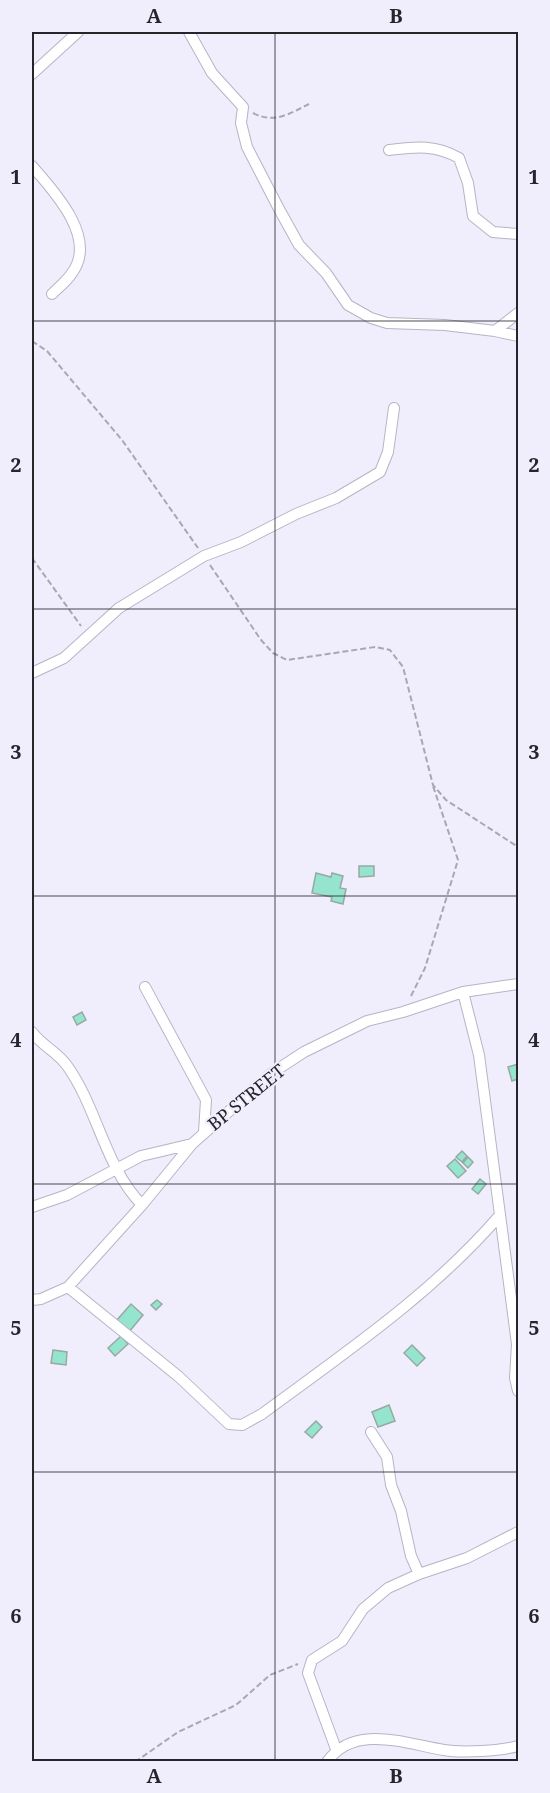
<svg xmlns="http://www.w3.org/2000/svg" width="550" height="1793" font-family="'Noto Serif',serif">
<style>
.building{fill:#95e4ce;stroke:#97a9a3;stroke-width:1.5}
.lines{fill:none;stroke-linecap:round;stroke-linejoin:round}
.street-casing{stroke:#b7b4c3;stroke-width:12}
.path{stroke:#a9a7b4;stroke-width:2;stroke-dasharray:6 3;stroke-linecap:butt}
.street{stroke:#fff;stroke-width:10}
.grid{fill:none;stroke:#26252b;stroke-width:1.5;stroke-opacity:0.55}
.labels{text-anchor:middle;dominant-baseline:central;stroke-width:4.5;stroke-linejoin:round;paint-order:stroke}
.street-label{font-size:18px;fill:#26252b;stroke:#f0edfd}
.neatline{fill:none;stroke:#26252b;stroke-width:2}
.grid-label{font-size:20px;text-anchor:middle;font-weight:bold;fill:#26252b}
</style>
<rect width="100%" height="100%" fill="#f0edfd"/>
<path class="building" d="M359,866H374V876L359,877Z
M316,873L331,877L332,873L343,876L340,888L346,889L343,904L331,901L332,897L312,893Z
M82,1012L86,1020L77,1025L73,1017Z
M518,1064V1079L512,1081L508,1067Z
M462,1151L467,1156L462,1162L456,1157Z
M468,1157L473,1162L468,1168L463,1163Z
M455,1159L466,1171L458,1178L447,1166Z
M480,1179L486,1184L478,1194L472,1189Z
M157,1300L162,1304L156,1310L151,1305Z
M131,1304L143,1315L129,1332L116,1321Z
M121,1336L128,1344L115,1356L108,1348Z
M412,1345L425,1358L417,1366L404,1353Z
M53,1350L67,1352L66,1365L51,1363Z
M389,1405L395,1421L378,1427L372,1412Z
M316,1421L322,1427L312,1438L305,1432Z"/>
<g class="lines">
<defs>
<path id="street" d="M189,32L212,73L243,107L241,123L247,147L279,209L299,245L326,273L348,305L371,318L387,323L445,325L495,331L518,313
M32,74L78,32
M389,150C415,147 435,144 459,158L468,183L473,216L493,232L518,234
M32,166C54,191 98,238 72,273C67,281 59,287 52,294
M495,331L518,336
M32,673L64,658L119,608L204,556L241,542L296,514L336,498L380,472L388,452L394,408
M145,987L206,1100L204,1132
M463,992L479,1055L517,1344L515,1378L518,1391
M32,1032C42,1046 58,1052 68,1067C98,1110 105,1167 142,1205
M32,1207L67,1195L141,1156L192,1144
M68,1287L178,1376L229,1424L242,1425L262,1414C346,1352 432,1294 500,1215
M32,1300L41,1299L68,1287L142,1205L192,1144L272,1073L304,1052L367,1021L403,1012L463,992L518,984
M371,1432L387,1457L391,1485L401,1511L411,1556L419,1574
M336,1749L308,1673L312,1660L342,1641L363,1609L388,1588L419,1574L467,1558L518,1532
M327,1762C354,1723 406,1744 444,1750C462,1753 501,1751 518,1746"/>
</defs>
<use href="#street" class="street-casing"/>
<path class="path" d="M253,113C274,124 289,114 309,104
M32,341L47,351L122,440L198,548
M32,558L81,626
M210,565L261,640L273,653L287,660L375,647L390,650L403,667L433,785L446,800L518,847
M411,996L425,968L458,860L433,786
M135,1762L178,1732L236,1705L270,1675L298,1664"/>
<use href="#street" class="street"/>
</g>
<path class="grid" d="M275,32V1762M32,321H518M32,609H518M32,896H518M32,1184H518M32,1472H518"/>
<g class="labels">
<g class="street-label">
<text transform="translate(246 1097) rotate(-39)">BP STREET</text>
</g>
</g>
<rect width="550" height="1793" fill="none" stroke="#f0edfd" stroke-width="66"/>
<rect x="33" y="33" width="484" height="1727" class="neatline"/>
<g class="grid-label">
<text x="154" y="23">A</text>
<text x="396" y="23">B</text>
<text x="16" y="184">1</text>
<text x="534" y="184">1</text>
<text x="16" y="472">2</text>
<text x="534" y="472">2</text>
<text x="16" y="759">3</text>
<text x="534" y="759">3</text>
<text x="16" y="1047">4</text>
<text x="534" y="1047">4</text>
<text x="16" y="1335">5</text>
<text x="534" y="1335">5</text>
<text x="16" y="1623">6</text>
<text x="534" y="1623">6</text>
<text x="154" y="1783">A</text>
<text x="396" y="1783">B</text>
</g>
</svg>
